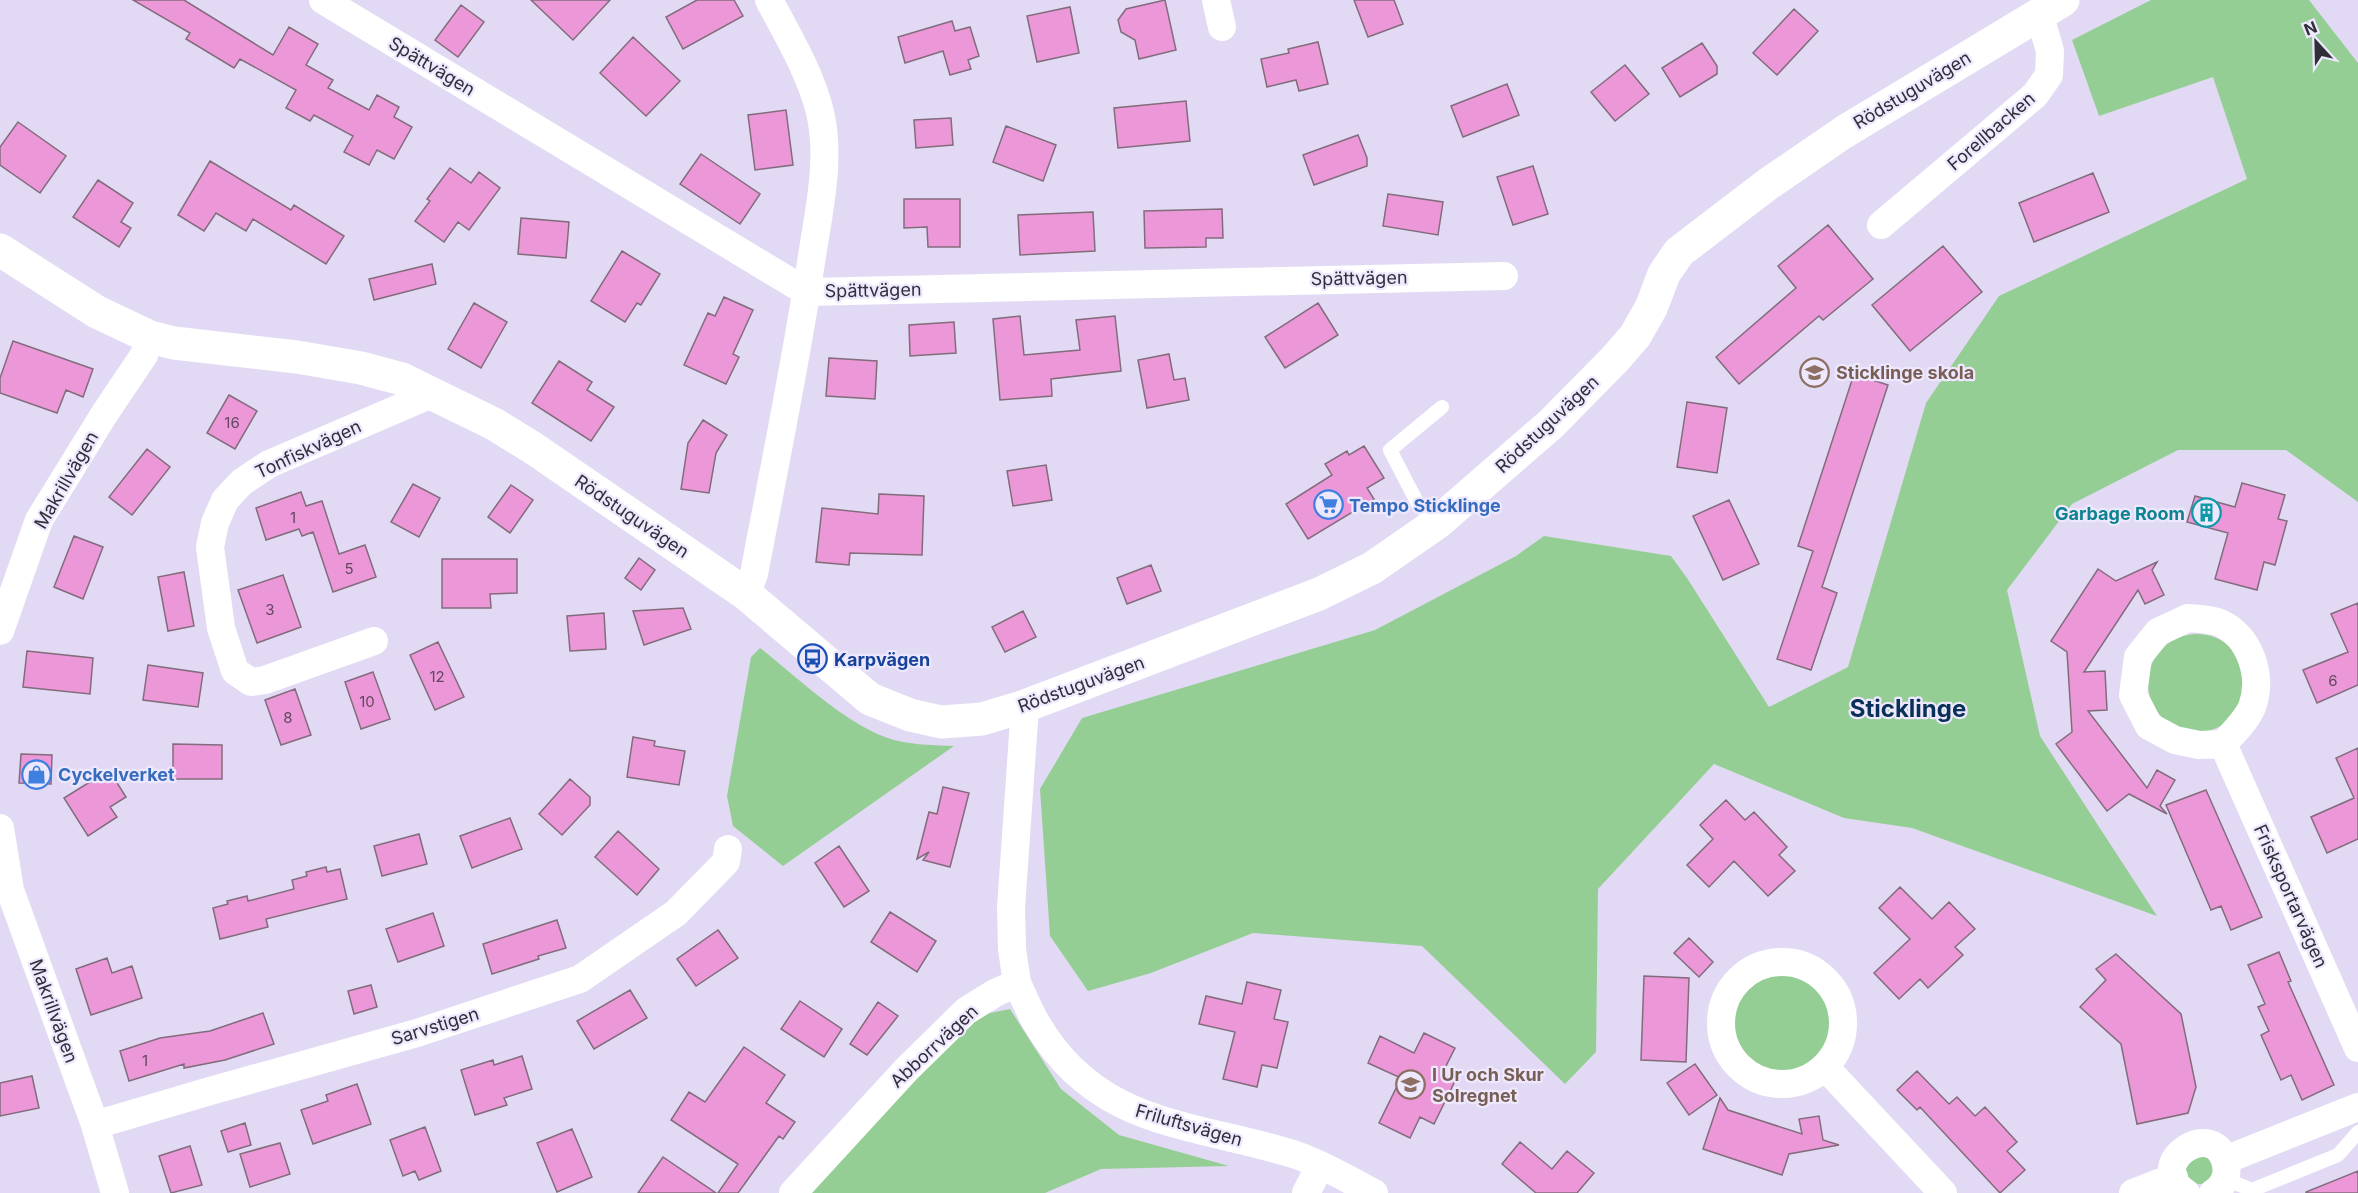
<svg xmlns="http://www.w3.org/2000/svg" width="2358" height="1193" font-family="Inter,sans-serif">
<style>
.green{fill:#95ce94}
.building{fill:#ec98d8;stroke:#826c7c;stroke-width:1.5}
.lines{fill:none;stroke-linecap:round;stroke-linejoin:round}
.service{stroke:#fff;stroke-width:14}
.minor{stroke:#fff;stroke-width:28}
.tertiary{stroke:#fff;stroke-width:33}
.labels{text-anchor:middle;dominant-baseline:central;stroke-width:4.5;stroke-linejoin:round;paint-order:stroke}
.number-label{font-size:15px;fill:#604860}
.street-label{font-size:18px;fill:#312e38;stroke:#eee8fe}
.education-label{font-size:18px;font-weight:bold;fill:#785e54;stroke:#eee8fe;text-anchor:start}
.shop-label{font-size:18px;font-weight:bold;fill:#366cbe;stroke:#eee8fe;text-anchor:start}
.culture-label{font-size:18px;font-weight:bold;fill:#0d838f;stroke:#eee8fe;text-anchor:end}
.transit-label{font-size:18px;font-weight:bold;fill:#164399;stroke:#eee8fe;text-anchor:start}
.district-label{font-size:24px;font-weight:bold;fill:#093056;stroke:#eee8fe}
</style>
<rect width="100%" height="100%" fill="#e2daf5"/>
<path class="green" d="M2151,0H2309L2358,63V502L2286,450H2178L2072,504L2007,590L2040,736L2157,916L1912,828L1844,818L1714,764L1598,889L1596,1052L1565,1084L1422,946L1253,933L1151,973L1088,991L1050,936L1040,789L1082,718L1375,630L1516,556L1544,536L1671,556L1687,578L1769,707L1848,667L1926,403L1999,296L2247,179L2213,77L2099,116L2072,40Z
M2148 683a49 49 0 1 1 98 0a49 49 0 1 1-98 0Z
M760,648C794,675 845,723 885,737C907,745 930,745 954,746L783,866L733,826L727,796L751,657Z
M1734 1023a49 49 0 1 1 98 0a49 49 0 1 1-98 0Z
M1010,1009L1061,1089L1119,1135L1229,1166L1101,1169L1045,1193H807L913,1079L974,1022L985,1014Z
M2186 1170a14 14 0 1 1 28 0a14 14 0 1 1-28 0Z"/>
<path class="building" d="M133,0H184L273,55L289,27L318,44L306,65L333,80L328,88L369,110L377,95L399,107L394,117L412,127L394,159L377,150L369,165L344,152L353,136L314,115L310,121L286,108L296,90L240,59L234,68L186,39L190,33Z
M531,0H610L573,40Z
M697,0H734L743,16L683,49L666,17Z
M1165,0L1176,50L1139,59L1135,40L1121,32L1118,20L1126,9Z
M1354,0H1394L1403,24L1368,37Z
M461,5L484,22L458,57L435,40Z
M1070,7L1079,53L1037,62L1027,16Z
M1794,9L1818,31L1777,75L1753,53Z
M952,21L955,31L970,27L979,56L968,60L971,69L950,75L943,51L905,63L898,37Z
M633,37L680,81L646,116L600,73Z
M1318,42L1328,84L1299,91L1296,80L1267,87L1261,59L1289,53L1288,49Z
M1702,43L1717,66V74L1680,97L1662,68Z
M1625,65L1649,94L1615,121L1591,92Z
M1507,84L1519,115L1463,137L1451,106Z
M1186,101L1190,141L1118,148L1114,108Z
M786,110L793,165L755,170L748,115Z
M951,118L953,145L916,148L914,120Z
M18,122L66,156L40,193L0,165V147Z
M1006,126L1056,145L1043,181L993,162Z
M1358,135L1367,158V166L1314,185L1303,155Z
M701,154L760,194L740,224L680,184Z
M210,161L291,210L294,205L344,236L326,264L253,219L246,231L216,213L204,231L178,215Z
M1533,166L1548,214L1513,225L1497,177Z
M450,168L471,183L479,172L500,188L469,230L458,222L444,242L415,221L430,201L427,199Z
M2093,173L2109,212L2034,242L2019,203Z
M98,180L133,203L121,222L131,228L119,247L73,217Z
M1388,194L1443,202L1438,235L1383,226Z
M904,199H960V247H928L927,227L904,228Z
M1222,209L1223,238H1206V247L1145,248L1144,211Z
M1093,212L1095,251L1020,255L1018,215Z
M521,218L569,222L566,258L518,254Z
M1828,225L1873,279L1823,320L1819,316L1739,384L1716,357L1796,288L1778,266Z
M1943,246L1982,292L1910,351L1872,305Z
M622,251L660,274L641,305L637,303L625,322L591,301Z
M432,264L436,284L374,300L369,279Z
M724,297L753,310L733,354L739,357L726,384L684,365L708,313L715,316Z
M474,303L507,322L481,368L448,349Z
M1318,303L1338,335L1285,368L1265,337Z
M1020,316L1024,355L1080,350L1076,320L1115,316L1121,371L1051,379L1052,396L1000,400L993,319Z
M954,322L956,353L910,356L909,325Z
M13,341L93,369L83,397L66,390L57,413L0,393V378Z
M1169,354L1174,380L1185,378L1189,400L1147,408L1138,360Z
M829,358L877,361L875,399L826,396Z
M559,361L592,382L587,390L614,407L591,441L532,403Z
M1854,374L1888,385L1822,587L1837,593L1811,670L1777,659L1813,551L1798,546Z
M229,395L257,411L235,449L207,433Z
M1687,402L1727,408L1717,473L1677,467Z
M703,420L727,435L716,453L709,493L681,489L688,443Z
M1364,446L1384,478L1367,488L1374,499L1308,539L1286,504L1332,475L1325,464L1347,451L1349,455Z
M147,449L170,467L132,515L109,497Z
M1046,465L1052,500L1013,506L1007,471Z
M2242,483L2285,495L2278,519L2287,521L2275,565L2264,562L2257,590L2215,579L2228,533L2187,522L2195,496L2235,507Z
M413,484L440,498L419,537L391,522Z
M511,485L533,500L510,533L488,517Z
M301,492L306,506L322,501L339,554L365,545L376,577L333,592L313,532L302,536L299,529L266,540L256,508Z
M879,494L924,496L922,555L850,553L849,565L816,562L822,508L878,514Z
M1729,500L1759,564L1723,580L1693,516Z
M74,536L103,547L83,599L54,587Z
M639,558L655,570L641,590L625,578Z
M442,559H517V593L490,594L491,608H442Z
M2157,562L2152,570L2164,595L2145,604L2138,590L2084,672L2105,671L2107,710L2088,711L2147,788L2157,770L2175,780L2160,806L2167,814L2129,794L2107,811L2056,744L2072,732L2067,652L2051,641L2098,569L2116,581Z
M1151,565L1161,591L1127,604L1117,578Z
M184,572L194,626L168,631L158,577Z
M283,575L301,627L257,643L238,590Z
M2358,603V685L2317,703L2303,670L2348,652L2331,614Z
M683,608L691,629L644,645L633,611Z
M1023,611L1036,637L1005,652L992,627Z
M604,613L606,649L570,651L567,616Z
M438,642L464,697L435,710L410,655Z
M27,651L93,658L90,694L23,687Z
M148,665L203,673L198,707L143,700Z
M373,672L390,719L361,729L345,682Z
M295,689L311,735L281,745L265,700Z
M633,737L655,741L654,746L685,751L679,785L627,777Z
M173,744L222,745V779H173Z
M2358,748V839L2327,853L2311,817L2354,798L2336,758Z
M21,754L52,755L51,784L19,783Z
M109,770L126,797L110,807L117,817L88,836L64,798Z
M570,779L590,797V805L562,835L539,814Z
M943,787L969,793L950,867L923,860L929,852L917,859L929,812L937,814Z
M2206,790L2262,917L2231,930L2221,906L2211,910L2166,805Z
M1726,800L1745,820L1754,812L1787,847L1779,855L1795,871L1768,896L1734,861L1709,887L1687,865L1713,839L1700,825Z
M510,818L522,849L472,868L460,836Z
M618,831L659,869L637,895L595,857Z
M419,834L427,864L382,876L374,846Z
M839,846L869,891L844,907L815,863Z
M326,867L327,872L340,869L347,899L266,919L268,927L220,939L213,908L228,904L227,901L247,896L248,901L294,889L292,880L307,876L306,872Z
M1900,887L1932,919L1949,902L1975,929L1955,947L1963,955L1928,988L1920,979L1899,999L1874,973L1910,939L1879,908Z
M890,912L936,941L917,972L871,942Z
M433,913L444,946L398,962L386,929Z
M557,920L566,948L538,956L539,959L492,974L483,944Z
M718,930L738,958L696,986L677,959Z
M1689,938L1713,962L1699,977L1674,953Z
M2279,952L2291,981L2288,982L2334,1085L2302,1100L2291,1075L2281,1080L2261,1035L2269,1031L2258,1007L2265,1004L2248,965Z
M2116,954L2181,1014L2196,1087L2188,1113L2137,1124L2121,1044L2080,1007L2106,980L2096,969Z
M107,958L112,973L132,966L142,998L91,1015L76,969Z
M1644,976L1689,978L1686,1062L1641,1060Z
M1247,982L1281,990L1274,1019L1288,1022L1277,1068L1262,1065L1257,1087L1223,1079L1235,1032L1199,1024L1206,996L1242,1004Z
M371,985L377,1007L354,1014L348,991Z
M630,990L647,1018L594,1049L577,1021Z
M800,1001L842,1029L824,1057L781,1029Z
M878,1002L898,1016L867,1055L850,1044Z
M263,1013L274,1044L225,1060L184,1068V1064L129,1081L120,1051L160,1038L210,1031Z
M1424,1033L1455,1048L1442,1074L1455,1081L1434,1124L1420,1117L1410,1138L1379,1123L1401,1078L1368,1063L1380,1036L1414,1053Z
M744,1047L785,1075L766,1103L795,1122L783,1139L779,1136L738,1193H718L738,1164L671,1120L689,1092L705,1102Z
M522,1056L532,1089L504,1098L507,1105L475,1115L461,1070L493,1060L494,1065Z
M1695,1064L1717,1095L1689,1115L1667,1083Z
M1917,1071L1949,1104L1957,1097L1975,1116L1985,1107L2017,1142L2007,1151L2025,1170L2000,1193L1920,1107L1917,1110L1897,1090Z
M32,1076L39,1108L0,1116V1083Z
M357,1084L371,1124L313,1144L301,1110L328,1101L326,1095Z
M1720,1098L1728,1110L1802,1134L1799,1119L1819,1116L1823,1140L1839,1145L1789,1154L1782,1175L1703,1149Z
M245,1123L251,1145L228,1152L221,1131Z
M425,1127L441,1171L419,1180L415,1171L403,1176L390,1140Z
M572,1129L592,1177L557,1192L537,1143Z
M1520,1142L1552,1169L1567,1151L1594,1173L1577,1193H1536L1502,1164Z
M280,1143L290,1174L250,1187L240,1154Z
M190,1146L202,1185L171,1193L159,1156Z
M663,1157L716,1193H638Z
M2358,1171V1193H2306V1192Z"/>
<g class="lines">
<path class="service" d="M1437,523L1418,504L1390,450L1442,407
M2225,1179L2252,1190L2338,1155L2358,1132"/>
<path class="minor" d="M323,0L807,292L1504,276
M1216,0L1222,27
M1881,225L2035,95L2049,75L2050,51L2039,13
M746,594L754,574C774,468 796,363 812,256C819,210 831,158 820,112C810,72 788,36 769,0
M2188,618C2198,619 2211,619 2220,623C2251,637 2263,677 2252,707C2246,721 2233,733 2223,744L2199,745L2175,740L2149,726L2133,695L2138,657L2158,632Z
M0,631L39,520L105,413L144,355L150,337
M374,641L265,680L251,682L235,671L221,628L210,547L215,523L225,500L242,482L269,464L432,394
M2223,744L2358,1048
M0,828L10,890L95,1125L115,1193
M1721 1023a61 61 0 1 1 122 0a61 61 0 1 1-122 0Z
M1017,983C1024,997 1029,1011 1037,1024C1098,1128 1195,1123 1296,1155C1323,1164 1349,1180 1374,1193
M1825,1067L1943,1193
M95,1125L210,1091L417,1033L580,979L676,913L726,862L728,849
M2225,1160L2358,1107
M793,1193L906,1070L966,1011L995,993L1017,983L1012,949L1011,908L1025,706
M1306,1193L1320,1166
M2133,1193L2174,1177
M2186,1193C2141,1164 2216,1114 2226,1165C2228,1176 2223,1187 2213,1193"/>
<path class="tertiary" d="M0,250L97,312L150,337L174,343L297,357L361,368L402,379L494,424L533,448L746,594L870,699L910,715L941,722L982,719L1025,706L1319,594L1372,568L1437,523L1551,424L1615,359L1635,336L1651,308L1664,274L1679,252L1768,184L1844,132L2063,0"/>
</g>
<defs>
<symbol id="school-ring" viewBox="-11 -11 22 22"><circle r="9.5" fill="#eee8fe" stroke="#8d6e63" stroke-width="1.5"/><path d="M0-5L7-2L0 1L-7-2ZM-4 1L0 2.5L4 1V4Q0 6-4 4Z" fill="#8d6e63"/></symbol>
<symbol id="supermarket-ring" viewBox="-11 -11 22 22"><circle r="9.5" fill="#eee8fe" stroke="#3f7fe0" stroke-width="1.5"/><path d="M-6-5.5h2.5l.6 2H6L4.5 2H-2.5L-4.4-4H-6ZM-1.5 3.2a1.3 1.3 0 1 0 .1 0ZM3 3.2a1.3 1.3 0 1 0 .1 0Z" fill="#3f7fe0"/></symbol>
<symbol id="building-ring" viewBox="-11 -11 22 22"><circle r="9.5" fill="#eee8fe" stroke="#0f9aa8" stroke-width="1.5"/><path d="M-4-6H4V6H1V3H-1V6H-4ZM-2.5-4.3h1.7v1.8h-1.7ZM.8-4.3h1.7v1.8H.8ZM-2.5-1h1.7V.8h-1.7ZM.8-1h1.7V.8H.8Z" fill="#0f9aa8"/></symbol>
<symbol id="bus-ring" viewBox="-11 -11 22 22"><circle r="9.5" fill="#eee8fe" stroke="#1a4fb4" stroke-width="1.5"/><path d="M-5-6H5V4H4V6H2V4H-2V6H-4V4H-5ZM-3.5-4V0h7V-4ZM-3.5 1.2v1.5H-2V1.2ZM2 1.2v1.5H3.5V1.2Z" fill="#1a4fb4"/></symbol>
<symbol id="shop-ring" viewBox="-11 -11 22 22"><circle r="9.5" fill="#eee8fe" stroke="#3f7fe0" stroke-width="1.5"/><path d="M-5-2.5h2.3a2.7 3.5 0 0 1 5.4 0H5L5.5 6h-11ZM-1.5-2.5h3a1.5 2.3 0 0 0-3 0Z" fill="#3f7fe0"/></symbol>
</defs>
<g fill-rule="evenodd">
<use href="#school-ring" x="1798" y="356" width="33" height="33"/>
<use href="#supermarket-ring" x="1312" y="488" width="33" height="33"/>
<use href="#building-ring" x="2190" y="496" width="33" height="33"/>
<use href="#bus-ring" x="796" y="642" width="33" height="33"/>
<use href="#shop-ring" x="20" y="758" width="33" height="33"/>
<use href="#school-ring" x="1394" y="1068" width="33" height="33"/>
</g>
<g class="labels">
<g class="number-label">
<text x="232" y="422">16</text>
<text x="293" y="517">1</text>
<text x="349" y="568">5</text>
<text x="270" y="609">3</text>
<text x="437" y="676">12</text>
<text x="2333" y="680">6</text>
<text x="367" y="701">10</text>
<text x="288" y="717">8</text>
<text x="145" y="1060">1</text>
</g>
<g class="street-label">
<text transform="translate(432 66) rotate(31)">Spättvägen</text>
<text transform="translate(1912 90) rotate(-31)">Rödstuguvägen</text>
<text transform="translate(1991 131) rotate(-41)">Forellbacken</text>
<text transform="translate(1359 278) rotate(-1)">Spättvägen</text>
<text transform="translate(873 290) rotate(-1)">Spättvägen</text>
<text transform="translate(1547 424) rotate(-43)">Rödstuguvägen</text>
<text transform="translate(308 449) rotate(-25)">Tonfiskvägen</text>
<text transform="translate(66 480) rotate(-60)">Makrillvägen</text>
<text transform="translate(632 516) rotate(34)">Rödstuguvägen</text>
<text transform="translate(1081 684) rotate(-20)">Rödstuguvägen</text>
<text transform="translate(2291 896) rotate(66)">Frisksportarvägen</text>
<text transform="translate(54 1011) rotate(70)">Makrillvägen</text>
<text transform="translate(435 1026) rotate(-17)">Sarvstigen</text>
<text transform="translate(934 1046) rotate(-43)">Abborrvägen</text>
<text transform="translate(1189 1125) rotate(16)">Friluftsvägen</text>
</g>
<g class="education-label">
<text x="1836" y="372">Sticklinge skola</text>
<text x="1432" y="1074">I Ur och Skur<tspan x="1432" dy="21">Solregnet</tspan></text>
</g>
<g class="shop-label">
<text x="1349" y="505">Tempo Sticklinge</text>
<text x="58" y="774">Cyckelverket</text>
</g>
<g class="culture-label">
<text x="2185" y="513">Garbage Room</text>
</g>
<g class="transit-label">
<text x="834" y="659">Karpvägen</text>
</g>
<g class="district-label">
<text x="1908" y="708">Sticklinge</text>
</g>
</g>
<g transform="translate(2316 42) rotate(338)" stroke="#eee8fe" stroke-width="4.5" paint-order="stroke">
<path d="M0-4.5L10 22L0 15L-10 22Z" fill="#312e38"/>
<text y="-9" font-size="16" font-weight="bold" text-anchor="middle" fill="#312e38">N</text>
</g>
</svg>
